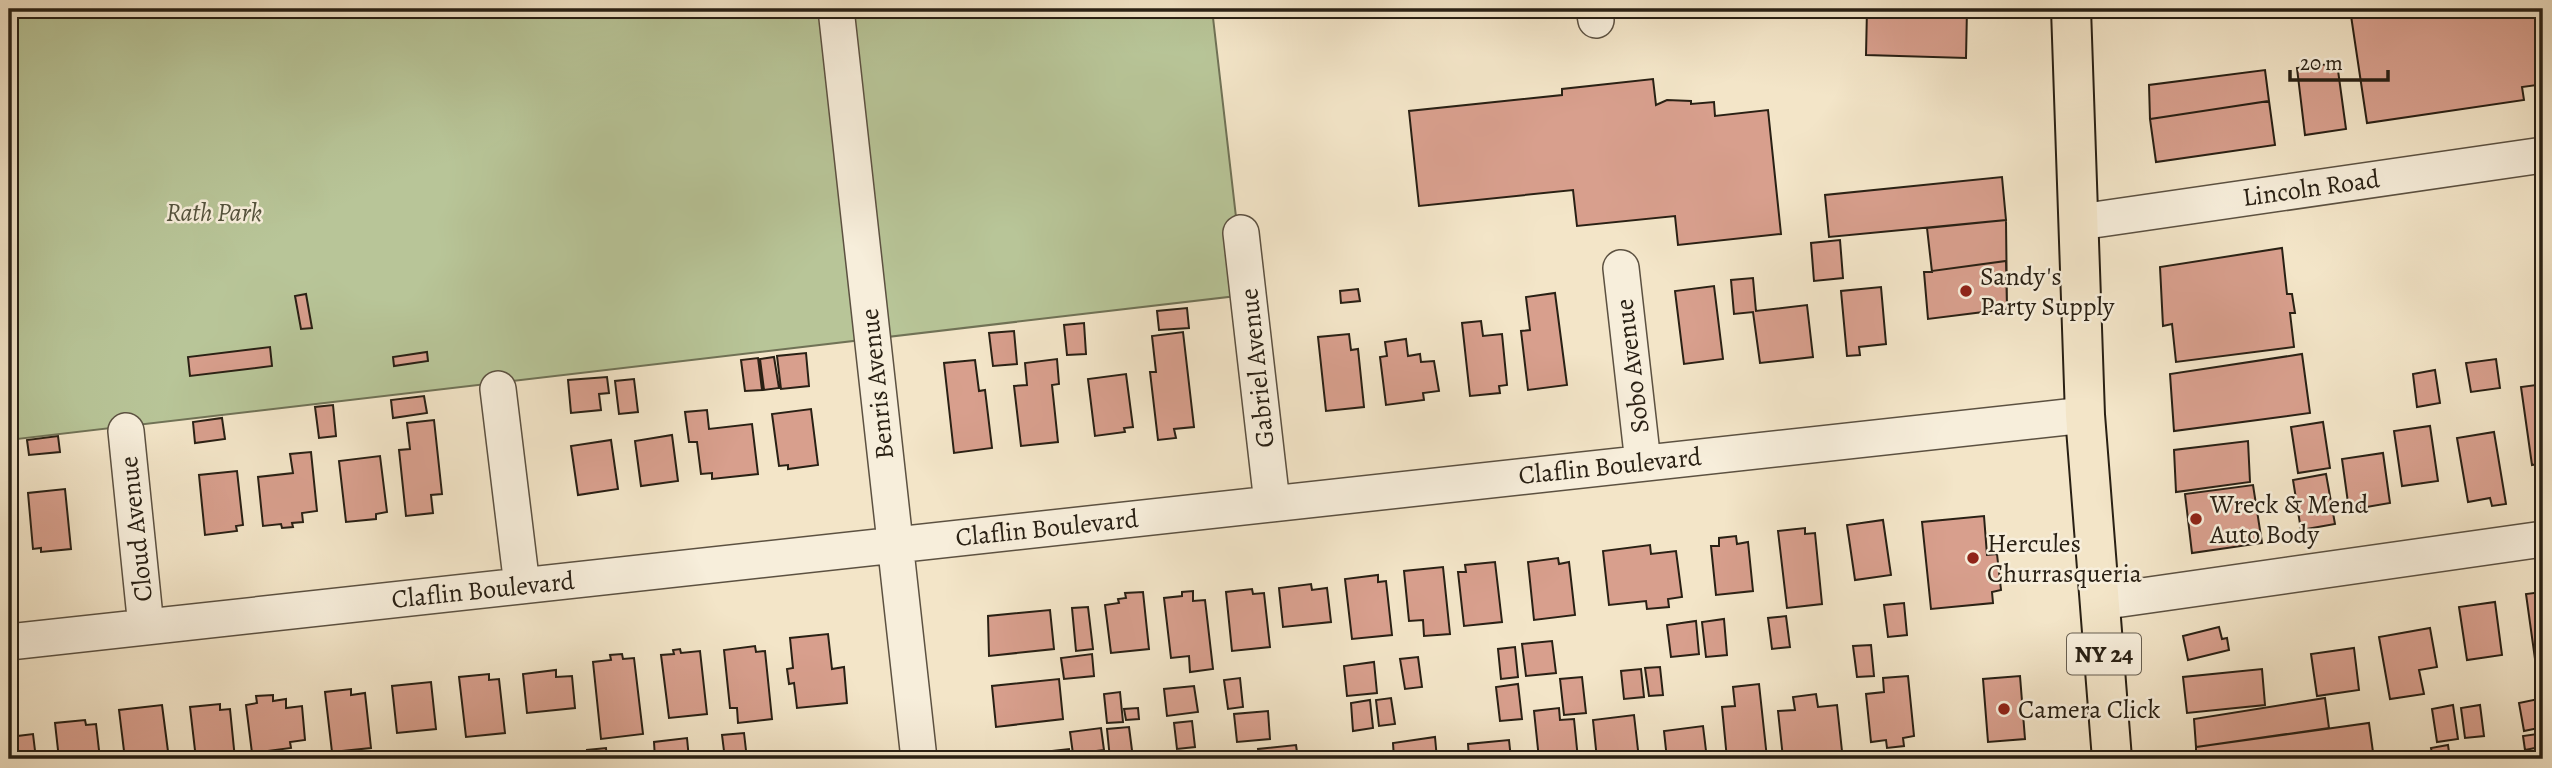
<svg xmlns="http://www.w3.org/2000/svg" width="2552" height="768" font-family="Alegreya,serif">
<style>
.green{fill:#b8c598;stroke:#707256;stroke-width:2}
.building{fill:#d89f8d;stroke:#292014;stroke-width:2}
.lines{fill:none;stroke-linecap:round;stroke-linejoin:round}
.minor-casing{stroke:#5c5141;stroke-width:38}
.major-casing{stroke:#292014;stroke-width:42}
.minor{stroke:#f7eedb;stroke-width:35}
.major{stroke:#f3e5c8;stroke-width:38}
.poi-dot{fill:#8f2418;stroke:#f7eedb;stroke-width:2.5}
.labels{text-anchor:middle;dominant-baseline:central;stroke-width:5;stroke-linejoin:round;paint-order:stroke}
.shield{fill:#f7eedb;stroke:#675e50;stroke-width:2}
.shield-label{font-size:24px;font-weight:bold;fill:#292014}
.street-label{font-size:26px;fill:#292014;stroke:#f7eedb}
.park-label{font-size:26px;font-style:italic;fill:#54523c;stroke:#f7eedb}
.poi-label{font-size:26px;fill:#292014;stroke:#f7eedb;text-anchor:start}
</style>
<rect width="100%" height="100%" fill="#f3e5c8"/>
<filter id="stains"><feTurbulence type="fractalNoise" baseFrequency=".00286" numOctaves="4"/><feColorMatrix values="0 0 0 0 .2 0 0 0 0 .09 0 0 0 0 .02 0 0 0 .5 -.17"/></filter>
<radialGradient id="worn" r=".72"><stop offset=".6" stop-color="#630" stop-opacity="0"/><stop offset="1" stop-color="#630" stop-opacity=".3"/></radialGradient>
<path class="green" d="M9,9H1212L1245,295L9,440Z"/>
<path class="building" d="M1867,9H1967L1966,58L1866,55Z
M2350,9H2543V84L2522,87L2524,100L2367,123Z
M2337,63L2346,129L2305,135L2297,68Z
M2265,70L2269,101L2150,119L2149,85Z
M1653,79L1656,105L1667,100L1691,101V104L1714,102L1715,116L1768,110L1781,234L1678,245L1675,216L1577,226L1573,190L1419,206L1409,111L1562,95V89Z
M2269,101L2275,145L2156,162L2150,119Z
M2002,177L2006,220L1829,237L1825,195Z
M2006,220L2007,309L1928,319L1924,272H1932L1927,228Z
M1840,240L1843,278L1814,281L1811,243Z
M2282,248L2287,294H2292L2295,313H2290L2294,347L2176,362L2172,324L2163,326L2160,267Z
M2006,261L2007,309L1928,319L1924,272Z
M1753,278L1756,311L1807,305L1813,357L1760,363L1753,312L1734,314L1731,280Z
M1714,286L1723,359L1684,364L1675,291Z
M1881,287L1886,344L1859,347L1860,355L1847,356L1841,291Z
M1358,289L1360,301L1341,303L1340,291Z
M1555,293L1567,385L1528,390L1521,331L1530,330L1526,297Z
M306,294L312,328L301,329L295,296Z
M1187,308L1189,328L1159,330L1157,311Z
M1481,321L1483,336L1502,334L1507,385L1499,386L1500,393L1470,396L1462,323Z
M1084,323L1086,354L1067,355L1064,325Z
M1014,331L1017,364L993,366L989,333Z
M1183,332L1194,427L1174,429L1176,438L1158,440L1150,372H1156L1152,336Z
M1349,334L1351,350L1358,349L1364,407L1326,411L1318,337Z
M1406,339L1408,356L1420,354L1421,362L1434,361L1439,391L1423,393L1424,400L1386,405L1380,357L1387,356L1385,342Z
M270,347L272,366L190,376L188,357Z
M427,352L428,361L394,366L393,357Z
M806,353L809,386L781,389L777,356Z
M2302,354L2310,413L2174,431L2170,374Z
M774,357L779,388L764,390L760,359Z
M758,358L762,390L745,391L741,360Z
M1057,359L1059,384L1052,385L1058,442L1021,446L1014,386L1027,385L1025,363Z
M2496,359L2500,388L2471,392L2466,363Z
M975,360L979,391L985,390L992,448L954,453L944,363Z
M2435,370L2440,403L2417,407L2413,374Z
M1126,374L1133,427L1124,428L1125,432L1095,436L1088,379Z
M607,377L609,393L599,394L601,410L571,413L568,380Z
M634,379L638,412L619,414L615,381Z
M2543,384V463L2532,465L2521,387Z
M424,396L427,413L393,418L391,400Z
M333,405L336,436L319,438L315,407Z
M811,409L818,465L788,469V465L779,466L772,414Z
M707,410L709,429L752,424L758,474L712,479V473L701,474L697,442H689L685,412Z
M222,418L225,439L195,443L193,422Z
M434,420L442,494L431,495L433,513L406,516L399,450L410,449L407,423Z
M2323,422L2330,468L2298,473L2291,427Z
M2430,426L2438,481L2402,486L2394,431Z
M2494,432L2506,504L2492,506L2490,498L2468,502L2457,438Z
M672,435L678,481L641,486L635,441Z
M58,436L60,452L29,455L27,440Z
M611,440L618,489L578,495L571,446Z
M2248,441L2250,482L2176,492L2174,450Z
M311,452L317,511L302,513L303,522L292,523L293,527L282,528L281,524L263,526L258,477L293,473L290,454Z
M2383,453L2390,503L2349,510L2342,459Z
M380,456L387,512L376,514V519L346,522L339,461Z
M237,471L243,525L236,526L237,531L205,535L199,475Z
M2326,474L2335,524L2301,530L2293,480Z
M2253,485L2262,543L2192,553L2185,494Z
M65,489L71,549L41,552V548L33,549L28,493Z
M11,512L15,542H9V513Z
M1984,516L1987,555L1997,554L2001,590L1992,592L1993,603L1931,609L1922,522Z
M1883,520L1891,575L1855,580L1847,525Z
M1805,528V534L1815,533L1822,604L1787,608L1778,531Z
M1736,536L1737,544L1748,542L1753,591L1716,595L1711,546H1719V538Z
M1650,545L1651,554L1676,551L1682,597L1668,599L1669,607L1647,609L1646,601L1609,605L1603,551Z
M1558,558L1559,564L1569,562L1575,615L1534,620L1528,562Z
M1495,562L1502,622L1464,626L1458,572H1466L1465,565Z
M1443,567L1450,634L1424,636L1423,620L1409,621L1404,571Z
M1378,575V582L1386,581L1392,635L1352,639L1345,579Z
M1311,584L1312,590L1327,588L1331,622L1283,627L1279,588Z
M1252,589L1253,594L1264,593L1270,647L1232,651L1226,592Z
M1193,591V601L1205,600L1213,669L1190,672L1189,656L1171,658L1164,598L1182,596V592Z
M1143,592L1149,649L1111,653L1105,605L1119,603L1118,599L1126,598L1125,593Z
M2543,592V658L2535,659L2526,594Z
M2495,602L2502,655L2467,660L2459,607Z
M1904,603L1907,635L1888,637L1884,605Z
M1088,607L1093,649L1076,651L1072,608Z
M1050,610L1054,649L989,656L988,616Z
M1786,616L1790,647L1772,649L1768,618Z
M1724,619L1727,655L1706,657L1702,622Z
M1696,621L1699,654L1671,657L1667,625Z
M2219,627L2222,639L2227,638L2229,650L2188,660L2183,636Z
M2430,628L2437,667L2419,670L2424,694L2390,699L2379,637Z
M828,634L832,669L844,667L847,703L797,708L794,683L789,684L787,669L793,668L790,638Z
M1552,641L1556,673L1526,676L1522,644Z
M1871,645L1874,676L1857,677L1853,646Z
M755,646L756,652L765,651L772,719L738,723L737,708H730L724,650Z
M1515,647L1518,677L1501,679L1498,649Z
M2354,648L2359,690L2317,696L2311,654Z
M680,649L681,653L700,651L707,714L669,718L661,655L674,654L673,650Z
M622,654L623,659L634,658L643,734L601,739L593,662L611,660L610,655Z
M1092,654L1094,676L1064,679L1061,658Z
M1418,657L1422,687L1405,689L1400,659Z
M1374,662L1377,693L1347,696L1344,666Z
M1660,667L1663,695L1649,696L1645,668Z
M1641,669L1644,697L1624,699L1621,671Z
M2262,669L2265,705L2187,713L2183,677Z
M556,670V677L572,676L575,708L527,713L523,674Z
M489,674V680L499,679L505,733L466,737L459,677Z
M1908,676L1914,736L1903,738L1904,746L1887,748L1886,740L1871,742L1866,694L1884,692L1883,678Z
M2020,676L2025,739L1988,742L1983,679Z
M1582,677L1586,713L1564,715L1560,679Z
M1240,678L1243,707L1228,709L1224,680Z
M1059,679L1063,719L996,727L992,686Z
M431,682L436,729L397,733L392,686Z
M1518,684L1522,719L1500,721L1496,687Z
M1759,684L1767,758L1727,759L1722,707L1735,706L1733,687Z
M1194,686L1198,712L1167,716L1164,689Z
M351,689V695L365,693L371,748L332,752L325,692Z
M1120,692L1123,722L1107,723L1104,694Z
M1816,694L1818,707L1837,705L1842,751L1783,758L1778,711L1795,710L1793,697Z
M273,695V701L286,699V708L302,706L305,740L290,742L291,748L252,753L246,705L257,703L256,696Z
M1391,698L1395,724L1379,726L1376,700Z
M2325,698L2329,728L2196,747L2194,719Z
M2543,698V727L2524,731L2519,703Z
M1370,700L1373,728L1353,731L1351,703Z
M220,704V710L230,709L235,759H196L190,707Z
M162,705L169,759H125L119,710Z
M2453,705L2458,739L2437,742L2432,709Z
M2480,705L2484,736L2465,738L2461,708Z
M1138,708L1139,719L1126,720L1124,709Z
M1559,708L1560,720L1574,719L1578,759H1539L1534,711Z
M1268,711L1270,739L1237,742L1234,714Z
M1634,715L1639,759H1597L1593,720Z
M85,720L86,725L96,724L100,759H59L55,723Z
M1192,721L1195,747L1177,749L1174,723Z
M2369,723L2373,752L2326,759H2196V747Z
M1703,726L1707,759H1667L1664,731Z
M1129,727L1133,758L1110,759L1107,729Z
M1101,728L1104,750L1073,754L1070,732Z
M17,729V736L33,734L36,759H9V730Z
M744,733L747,759H725L722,735Z
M2537,734L2540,747L2525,750L2523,736Z
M1435,737L1437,759H1394L1393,743Z
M687,738L689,759H655L654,742Z
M1509,740L1511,759H1469L1468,744Z
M1296,745L1298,759H1259L1258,749Z
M2448,745L2450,759H2433L2431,748Z
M606,748L607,759H588L587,750Z
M1069,749L1070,759H999V757Z
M1230,754L1231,759H1190V758Z"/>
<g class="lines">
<defs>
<path id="minor" d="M836,9L919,759
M1594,9L1596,20
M2080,222L2543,155
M1241,233L1272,503
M1621,268L1643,463
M498,389L522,586
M126,431L146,627
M2100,602L2543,539
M9,642L2085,415"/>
<path id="major" d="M2071,9L2085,415L2112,759"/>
</defs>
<use href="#minor" class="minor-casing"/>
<use href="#major" class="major-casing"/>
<use href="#minor" class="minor"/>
<use href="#major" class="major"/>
</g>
<g class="poi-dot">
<circle cx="1966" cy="291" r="7"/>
<circle cx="2196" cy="519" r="7"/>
<circle cx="1973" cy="558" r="7"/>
<circle cx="2004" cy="709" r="7"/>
</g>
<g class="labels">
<rect class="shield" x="2067" y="633.5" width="74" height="41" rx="5"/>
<g class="shield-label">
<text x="2104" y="654">NY 24</text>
</g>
<g class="street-label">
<text transform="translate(2311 188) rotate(-8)">Lincoln Road</text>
<text transform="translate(1632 366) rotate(-97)">Sobo Avenue</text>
<text transform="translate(1257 368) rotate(-96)">Gabriel Avenue</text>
<text transform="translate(877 384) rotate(-96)">Benris Avenue</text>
<text transform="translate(1610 466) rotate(-6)">Claflin Boulevard</text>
<text transform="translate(1047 528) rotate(-6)">Claflin Boulevard</text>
<text transform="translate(136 529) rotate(-96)">Cloud Avenue</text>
<text transform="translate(483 590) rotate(-6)">Claflin Boulevard</text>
</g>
<g class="park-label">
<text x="214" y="212">Rath Park</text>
</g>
<g class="poi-label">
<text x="1980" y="276">Sandy's<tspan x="1980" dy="30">Party Supply</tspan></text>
<text x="2210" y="504">Wreck &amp; Mend<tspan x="2210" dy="30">Auto Body</tspan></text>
<text x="1987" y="543">Hercules<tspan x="1987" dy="30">Churrasqueria</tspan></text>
<text x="2018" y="709">Camera Click</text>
</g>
</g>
<rect width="2552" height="768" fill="none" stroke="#f3e5c8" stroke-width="35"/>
<rect x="10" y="10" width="2531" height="747" fill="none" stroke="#292014" stroke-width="3.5"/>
<rect x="18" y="18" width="2517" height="733" fill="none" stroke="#292014" stroke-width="2"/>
<path d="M2290 70v10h98v-10" fill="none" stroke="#292014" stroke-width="3.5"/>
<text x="2300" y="70" font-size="21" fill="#292014" stroke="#f7eedb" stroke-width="5" paint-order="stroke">20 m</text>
<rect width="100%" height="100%" filter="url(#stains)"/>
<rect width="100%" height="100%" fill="url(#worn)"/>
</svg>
